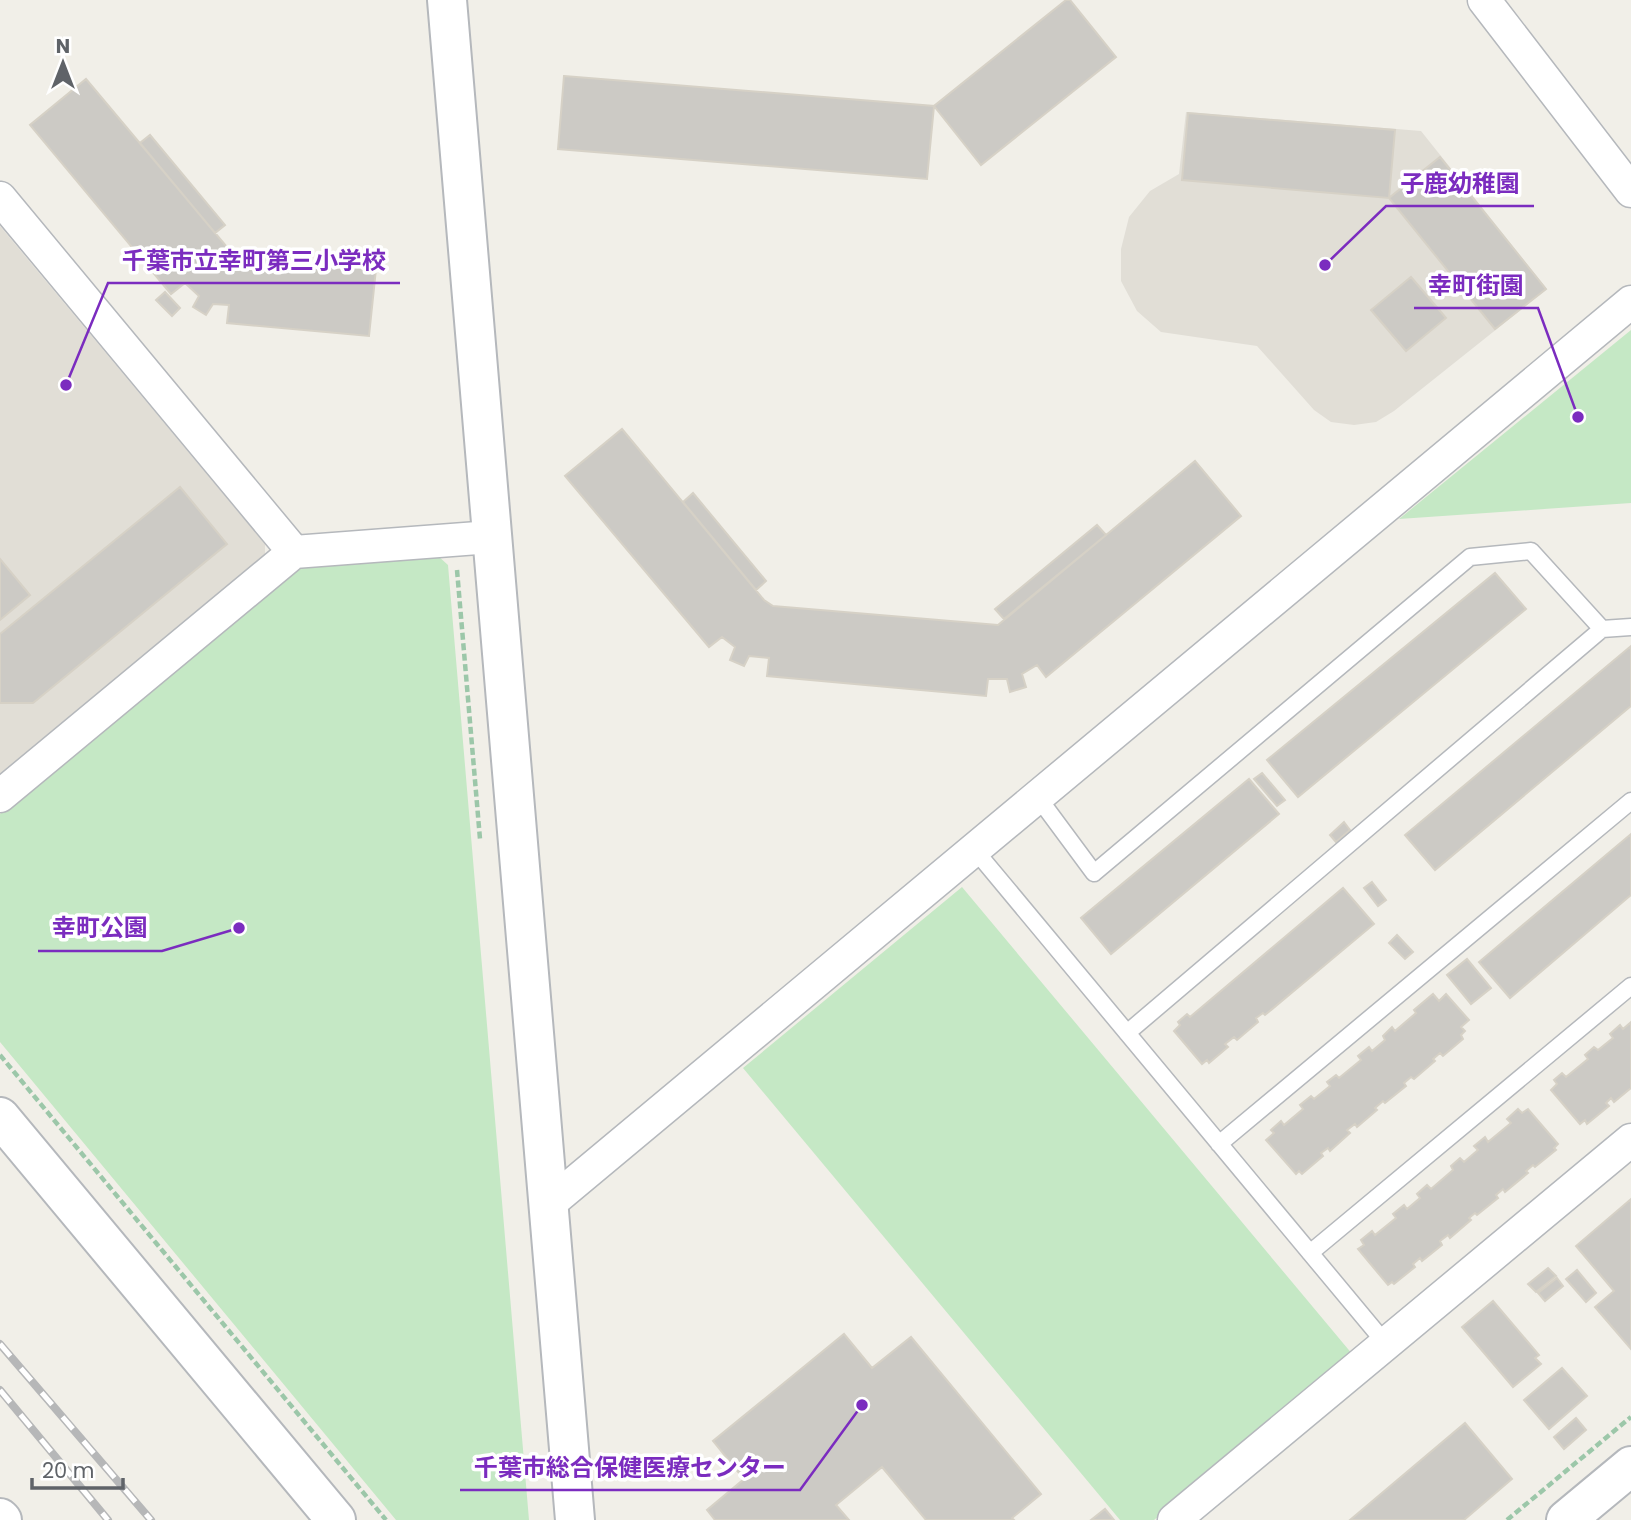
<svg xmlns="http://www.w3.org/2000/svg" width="1631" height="1520" font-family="Poppins,'Noto Sans JP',sans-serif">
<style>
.education{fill:#e1ded6}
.green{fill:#c5e8c5}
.building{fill:#cccac5;stroke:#d6d1c6;stroke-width:2}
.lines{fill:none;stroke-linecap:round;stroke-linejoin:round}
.service-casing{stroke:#b5b8bc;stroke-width:19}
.minor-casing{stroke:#b5b8bc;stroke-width:35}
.tertiary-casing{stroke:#b5b8bc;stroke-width:42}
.path{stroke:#9cc7a9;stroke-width:4.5;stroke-dasharray:7 3.5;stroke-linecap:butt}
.service{stroke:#fff;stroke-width:16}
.minor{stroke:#fff;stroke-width:32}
.tertiary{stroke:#fff;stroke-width:38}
.rail-casing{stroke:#b6b7b8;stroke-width:8}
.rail{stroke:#fff;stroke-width:5;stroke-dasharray:16;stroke-linecap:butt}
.leader{fill:none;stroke:#7b2cbf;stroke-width:2.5}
.callout-dot{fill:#7b2cbf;stroke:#fff;stroke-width:2.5}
.callout-label{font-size:24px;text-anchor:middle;font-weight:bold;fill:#7b2cbf;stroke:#fff;stroke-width:7;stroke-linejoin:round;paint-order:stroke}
</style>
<rect width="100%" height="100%" fill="#f1efe8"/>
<path class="education" d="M1186,112L1421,131L1547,289L1394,411L1376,422L1354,425L1331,422L1314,410L1257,346L1161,332L1137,311L1121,281V249L1129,217L1150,191L1179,174Z
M0,226L265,544V559L0,782Z"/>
<path class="green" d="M1631,330V503L1399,519Z
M437,555L448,565L529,1520H396L0,1042V814L300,565Z
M962,887L1353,1355L1154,1520H1120L743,1068Z"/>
<path class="building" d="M1066,0H1070L1116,57L981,165L934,106Z
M564,76L934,106L927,179L558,149Z
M86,79L226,246L244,256L376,269L369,336L227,323L229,305L213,304L206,315L193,307L199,296L185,283L171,294L30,125Z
M1188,113L1395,130L1389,198L1182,180Z
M150,135L225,225L215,233L140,143Z
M1440,157L1546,289L1495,329L1389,198Z
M1411,277L1446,318L1406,351L1371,310Z
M165,292L180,308L172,316L156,300Z
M622,429L764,600L773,606L998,625L1195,461L1241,516L1046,677L1037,665L1022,674L1026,687L1010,692L1007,679H988L986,696L767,676L769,658L749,656L744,666L730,660L735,647L722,637L709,647L565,476Z
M180,487L227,544L33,703H0V634Z
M693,493L766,581L756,590L683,502Z
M1097,525L1106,535L1004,619L995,609Z
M0,559L30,595L0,620Z
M1495,573L1526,609L1298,797L1267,760Z
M1631,646V706L1435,870L1405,835Z
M1262,773L1285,800L1277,806L1254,779Z
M1249,779L1279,814L1111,954L1081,918Z
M1344,822L1350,830L1336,842L1330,835Z
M1631,834V895L1510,998L1479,962Z
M1372,882L1386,900L1378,906L1364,888Z
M1343,888L1374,924L1265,1015L1263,1013L1256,1018L1258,1022L1237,1040L1234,1037L1225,1044L1228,1047L1209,1063L1207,1060L1202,1064L1174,1031L1180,1025L1178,1022L1187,1014L1190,1017Z
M1397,935L1413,952L1405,959L1389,943Z
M1467,959L1491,988L1471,1004L1447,975Z
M1433,994L1439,1001L1446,994L1469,1020L1461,1027L1465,1031L1461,1035L1463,1039L1443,1056L1440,1053L1433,1059L1435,1061L1414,1079L1411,1077L1404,1083L1406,1086L1385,1103L1383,1101L1375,1108L1377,1110L1357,1127L1355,1124L1347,1130L1350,1133L1330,1151L1328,1148L1321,1153L1323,1156L1302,1174L1299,1171L1296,1174L1266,1140L1274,1133L1271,1130L1281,1121L1284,1125L1303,1109L1300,1105L1311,1096L1314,1099L1330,1086L1327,1082L1336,1075L1339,1078L1361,1060L1358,1056L1369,1047L1372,1051L1385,1040L1383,1036L1392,1027L1395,1031L1416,1013L1414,1010Z
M1631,1022V1088L1614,1102L1611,1098L1606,1103L1609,1106L1587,1124L1585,1120L1580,1124L1551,1090L1557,1084L1554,1080L1562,1073L1566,1077L1588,1059L1585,1055L1594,1047L1598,1050L1613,1038L1610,1034L1620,1025L1623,1029Z
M1518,1109L1522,1113L1528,1109L1558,1144L1554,1148L1556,1150L1535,1167L1533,1165L1526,1171L1528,1173L1505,1192L1503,1189L1496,1195L1498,1198L1477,1215L1475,1213L1469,1218L1471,1220L1450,1238L1448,1235L1440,1241L1442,1245L1422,1261L1420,1258L1413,1264L1415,1267L1394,1284L1392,1282L1388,1285L1358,1249L1364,1245L1361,1240L1372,1231L1375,1235L1396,1218L1393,1214L1404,1205L1407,1209L1420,1198L1417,1194L1427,1185L1431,1189L1453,1170L1451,1166L1460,1158L1464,1162L1478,1150L1474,1146L1485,1137L1488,1142L1511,1123L1507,1119Z
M1631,1199V1349L1595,1307L1614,1291L1576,1246Z
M1548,1268L1556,1276L1536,1292L1528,1284Z
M1577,1270L1596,1293L1586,1302L1566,1279Z
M1557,1278L1563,1286L1545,1301L1538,1293Z
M1493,1301L1539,1355L1535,1358L1541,1364L1513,1387L1462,1327Z
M844,1334L872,1368L911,1337L1041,1494L1012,1518L1014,1520H926L882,1467L836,1505L849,1520H715L707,1510L744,1479L713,1441Z
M1562,1368L1587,1396L1549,1429L1524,1400Z
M1576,1418L1586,1430L1564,1449L1554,1437Z
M1465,1423L1512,1479L1464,1520H1350Z
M1105,1509L1114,1520H1091Z"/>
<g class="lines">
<defs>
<path id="service" d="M1037,796L1094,873L1470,557L1531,551L1602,629L1631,627
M974,849L1386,1344
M1127,1033L1602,629
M1219,1144L1631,801
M1310,1253L1631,986"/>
<path id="minor" d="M1484,0L1631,191
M0,198L294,552
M0,796L294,552L491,537
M549,1204L1631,302
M1174,1520L1631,1140"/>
<path id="tertiary" d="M447,0L575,1520
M0,1117L336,1520
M0,1518L2,1520
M1566,1520L1631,1466"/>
</defs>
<use href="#service" class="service-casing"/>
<use href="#minor" class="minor-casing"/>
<use href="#tertiary" class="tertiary-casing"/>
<path class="path" d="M457,570L480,839
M0,1055L386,1520
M1507,1520L1631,1417"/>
<use href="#service" class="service"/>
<use href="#minor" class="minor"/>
<use href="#tertiary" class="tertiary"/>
<defs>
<path id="rail" d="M0,1344L151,1520
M0,1390L108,1520"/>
</defs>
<use href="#rail" class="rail-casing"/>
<use href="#rail" class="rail"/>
</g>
<path class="leader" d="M1325 265L1386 206H1534M66 385L108 283H400M1578 417L1538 308H1414M239 928L162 951H38M862 1405L800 1490H460"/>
<g class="callout-dot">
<circle cx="1325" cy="265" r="7"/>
<circle cx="66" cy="385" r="7"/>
<circle cx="1578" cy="417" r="7"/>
<circle cx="239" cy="928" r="7"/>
<circle cx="862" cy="1405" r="7"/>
</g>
<g class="callout-label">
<text x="1460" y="192">子鹿幼稚園</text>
<text x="254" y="269">千葉市立幸町第三小学校</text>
<text x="1476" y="294">幸町街園</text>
<text x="100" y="936">幸町公園</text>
<text x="630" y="1476">千葉市総合保健医療センター</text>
</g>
<g transform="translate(63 63)" stroke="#ffffff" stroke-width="5" paint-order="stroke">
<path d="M0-5L12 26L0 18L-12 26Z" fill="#5f6368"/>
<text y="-10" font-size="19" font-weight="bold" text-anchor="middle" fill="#5f6368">N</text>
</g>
<path d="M32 1478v10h91v-10" fill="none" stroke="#5f6368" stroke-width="3.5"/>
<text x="42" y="1478" font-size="21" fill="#5f6368" stroke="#ffffff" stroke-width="5" paint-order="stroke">20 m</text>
</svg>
